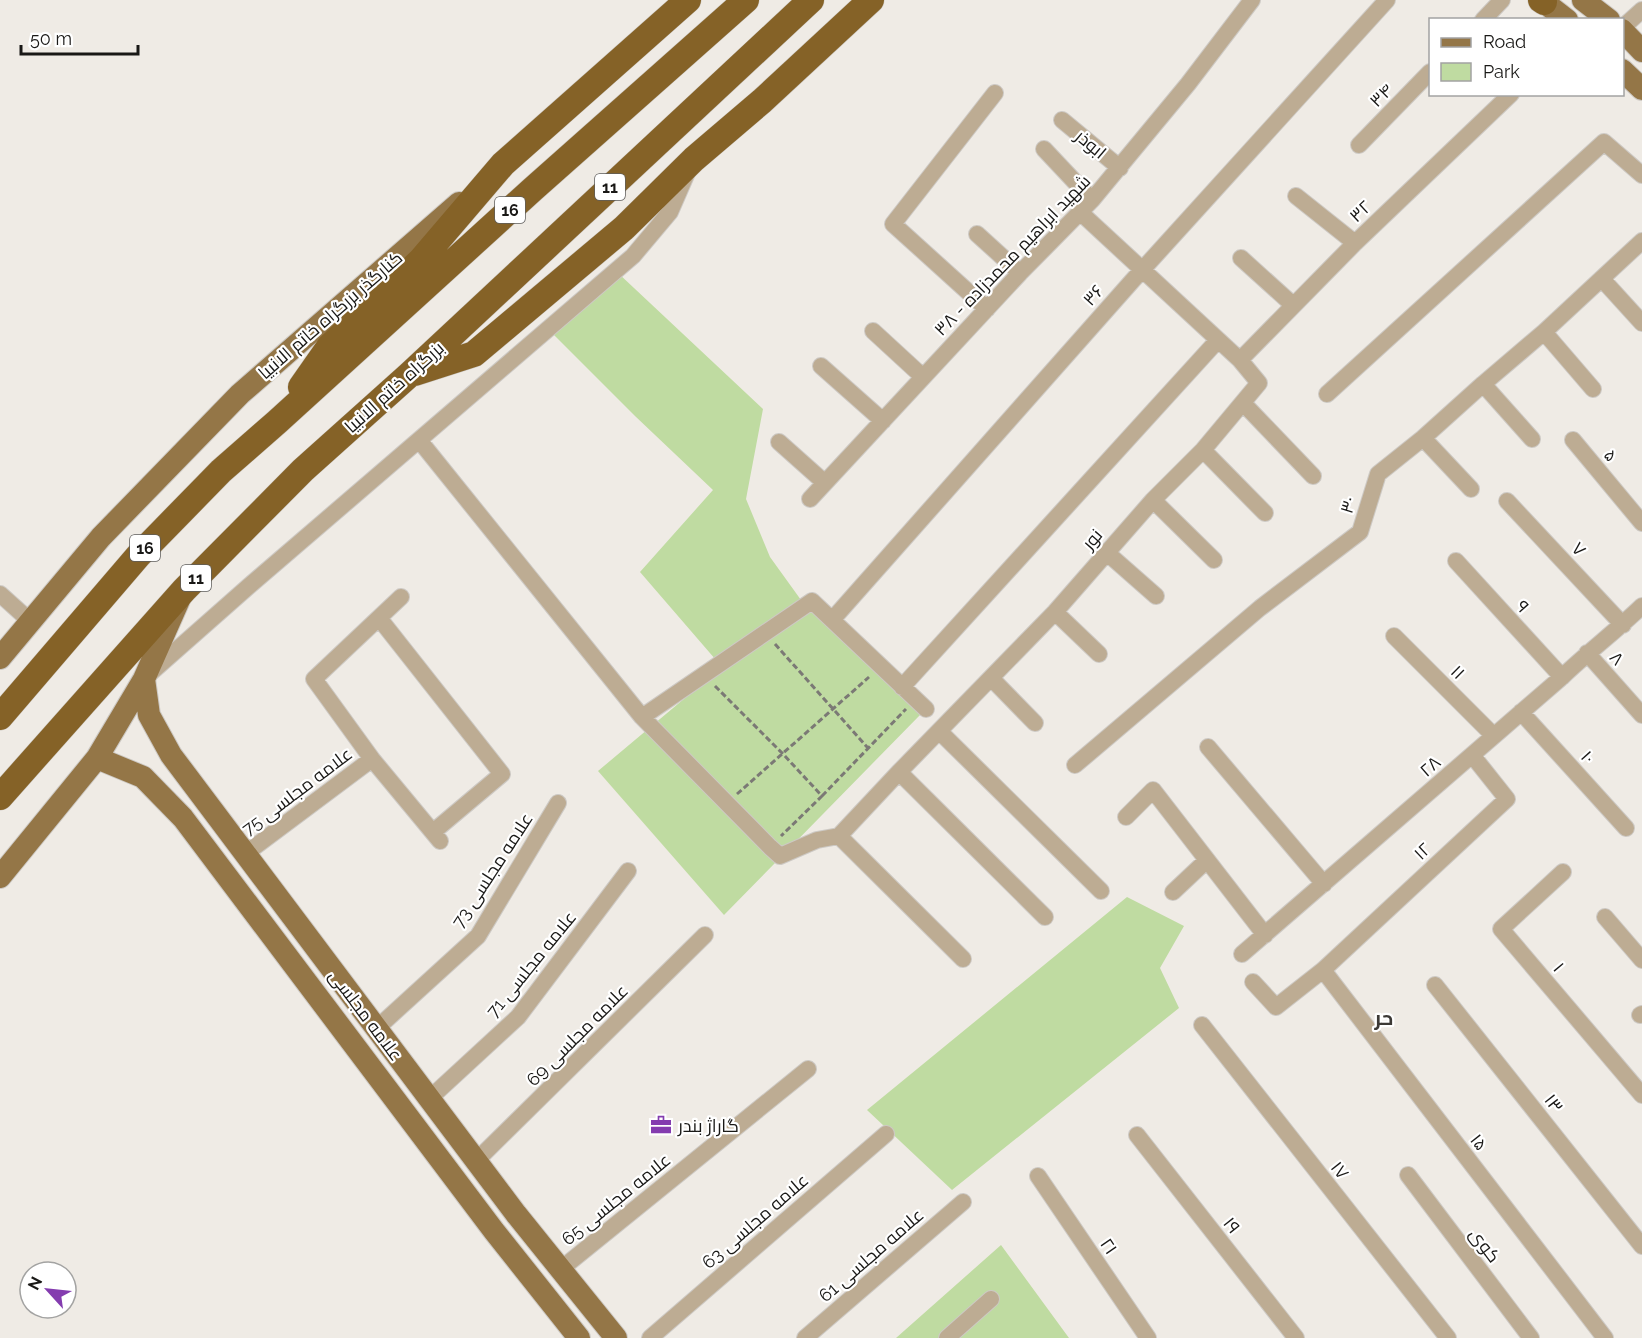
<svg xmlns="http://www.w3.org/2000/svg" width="1642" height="1338" font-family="Raleway,Cairo,sans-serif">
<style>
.green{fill:#bfdba1}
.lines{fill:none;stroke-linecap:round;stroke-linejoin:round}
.minor-casing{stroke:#cdc9c4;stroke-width:18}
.major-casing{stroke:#cdc9c4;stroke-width:24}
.highway-casing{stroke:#cdc9c4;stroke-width:27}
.path{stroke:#7b7975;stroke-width:3;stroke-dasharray:6 3;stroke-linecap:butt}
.minor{stroke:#bdac93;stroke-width:16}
.major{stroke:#947647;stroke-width:22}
.highway{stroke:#856227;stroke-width:26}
.labels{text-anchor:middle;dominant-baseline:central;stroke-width:4.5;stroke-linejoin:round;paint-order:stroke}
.shield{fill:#fff;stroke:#5e5d5c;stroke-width:1.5}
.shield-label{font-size:16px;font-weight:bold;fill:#191816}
.street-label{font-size:18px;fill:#191816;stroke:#fff}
.poi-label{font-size:18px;fill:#191816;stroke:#fff;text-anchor:start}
.neighbourhood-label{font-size:20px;font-weight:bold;fill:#3c3935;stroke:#fff}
</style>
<rect width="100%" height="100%" fill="#efebe5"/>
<path class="green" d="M618,273L763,409L746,499L770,557L801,600L920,715L724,915L598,771L722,667L640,572L713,490L635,416L551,332Z
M1127,897L1184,926L1160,968L1179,1008L952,1190L867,1110Z
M1001,1245L1069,1338H896Z"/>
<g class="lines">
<defs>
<path id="minor" d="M1483,20L1502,0
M1622,28L1642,10
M1062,120L1120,168
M1359,145L1430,72
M1044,149L1092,200
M1296,196L1355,243
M977,234L1020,273
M1241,258L1293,305
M1602,279L1642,323
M987,309L893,224L995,93
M873,331L923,377
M1544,332L1593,389
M1240,360L1355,243L1511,94
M821,366L883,421
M1483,384L1532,439
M1327,394L1604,142L1642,175
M1243,403L1313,476
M1423,438L1471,489
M419,440L642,717L812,601L926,709
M1573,440L1642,523
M779,442L825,483
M1203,450L1265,513
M810,499L1020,273L1092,200L1188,84L1252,0
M1153,500L1214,560
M1507,501L1623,625
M1106,552L1156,596
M1456,561L1562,677
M0,594L30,621
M401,597L314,679L372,759L440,841
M1055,612L1099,654
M379,618L502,774L433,832
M832,620L1133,280L1387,0
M1394,636L1494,736
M1587,653L1642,715
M147,676L249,586L633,256L670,212L687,173
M991,678L1035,723
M902,687L1218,340
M1521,712L1626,828
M642,717L770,847L780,856L817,840L839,836
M940,732L1101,891
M1208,747L1324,884
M1075,765L1260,608L1360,532L1378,474L1423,438L1483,384L1544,332L1642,241
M899,772L1045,917
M1126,817L1153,790L1265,935
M839,836L899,772L1055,612L1153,500L1203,450L1259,383L1240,360L1081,213
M839,836L963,959
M245,854L372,759
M1563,872L1501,929L1642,1095
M1173,892L1207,860
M1605,917L1642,960
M1242,954L1562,677C1588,652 1616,631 1642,606
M1323,970L1605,1338
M1253,982L1276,1007L1323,970L1507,799L1472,755
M1435,985L1642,1246
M1640,1015L1642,1014
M1202,1025L1448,1338
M376,1029L478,936L558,803
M429,1099L518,1017L628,871
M1137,1135L1296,1338
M476,1161L705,935
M1408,1175L1531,1338
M1038,1176L1148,1338
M561,1269L808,1069
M650,1338L886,1134
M805,1338L963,1202
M947,1338L991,1299"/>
<path id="major" d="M1583,0L1609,20
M1544,2L1567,20
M1622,30L1642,51
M1622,70L1642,89
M0,658L101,537L240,394L459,203
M144,679L149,715L171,755L516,1214L616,1338
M97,758L143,777L183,818L494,1231L579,1338
M0,877L97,758L144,679L179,600"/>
<path id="highway" d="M1541,0L1544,2
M415,373L474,354L624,228L694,159L762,101L871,0
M301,387L329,347L421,260L503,164L688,0
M0,717L138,556L221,471L277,422L533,189L746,0
M0,797L184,590L303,470L409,375L811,0"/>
</defs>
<use href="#minor" class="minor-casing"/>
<use href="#major" class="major-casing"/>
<use href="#highway" class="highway-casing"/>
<path class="path" d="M775,644L868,748
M715,686L783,754L822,796L781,836
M737,794L869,677
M822,796L906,709"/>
<use href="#minor" class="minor"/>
<use href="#major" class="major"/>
<use href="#highway" class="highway"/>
</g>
<defs>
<symbol id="office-bare" viewBox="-9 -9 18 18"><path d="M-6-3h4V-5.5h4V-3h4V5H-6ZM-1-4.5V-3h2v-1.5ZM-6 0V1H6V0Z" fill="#843caf" stroke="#fff" stroke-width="2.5" paint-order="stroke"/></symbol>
</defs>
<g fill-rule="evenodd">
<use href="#office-bare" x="646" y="1110" width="30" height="30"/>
</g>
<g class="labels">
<g class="shield">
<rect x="595" y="174" width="30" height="26" rx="4.5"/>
<rect x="495" y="197" width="30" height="26" rx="4.5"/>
<rect x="130" y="535" width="30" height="26" rx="4.5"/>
<rect x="181" y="565" width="30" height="26" rx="4.5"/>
</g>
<g class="shield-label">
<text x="610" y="187">11</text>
<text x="510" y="210">16</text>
<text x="145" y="548">16</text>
<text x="196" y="578">11</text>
</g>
<g class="street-label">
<text transform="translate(1381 95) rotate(-45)">۳۴</text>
<text transform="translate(1091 144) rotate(40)">ابوذر</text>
<text transform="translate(1360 211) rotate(-43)">۳۲</text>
<text transform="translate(1012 255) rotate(-46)">شهید ابراهیم محمدزاده - ۳۸</text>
<text transform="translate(1093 295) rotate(-48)">۳۶</text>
<text transform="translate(330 315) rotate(-41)">کنارگذر بزرگراه خاتم الانبیا</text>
<text transform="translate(394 387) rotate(-42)">بزرگراه خاتم الانبیا</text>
<text transform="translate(1611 455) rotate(50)">۵</text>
<text transform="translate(1348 505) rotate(-73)">۳۰</text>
<text transform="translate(1092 539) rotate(-49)">نور</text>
<text transform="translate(1579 549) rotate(47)">۷</text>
<text transform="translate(1523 606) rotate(48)">۹</text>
<text transform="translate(1617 658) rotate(48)">۸</text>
<text transform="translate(1458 672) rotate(45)">۱۱</text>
<text transform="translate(1588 757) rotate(48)">۱۰</text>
<text transform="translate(1430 766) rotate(-41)">۲۸</text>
<text transform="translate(297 791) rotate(-37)">علامه مجلسی 75</text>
<text transform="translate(1422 851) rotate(-43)">۱۲</text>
<text transform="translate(492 870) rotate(-57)">علامه مجلسی 73</text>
<text transform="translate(531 964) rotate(-51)">علامه مجلسی 71</text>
<text transform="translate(1559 967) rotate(50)">۱</text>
<text transform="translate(366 1015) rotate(53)">علامه مجلسی</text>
<text transform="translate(577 1035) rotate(-45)">علامه مجلسی 69</text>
<text transform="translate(1554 1103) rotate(52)">۱۳</text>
<text transform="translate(1479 1142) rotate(52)">۱۵</text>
<text transform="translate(1340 1170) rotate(52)">۱۷</text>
<text transform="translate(616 1199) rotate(-39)">علامه مجلسی 65</text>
<text transform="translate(755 1221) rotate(-41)">علامه مجلسی 63</text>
<text transform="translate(1232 1225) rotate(52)">۱۹</text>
<text transform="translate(1485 1245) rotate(53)">کوی</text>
<text transform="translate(1109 1246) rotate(56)">۲۱</text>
<text transform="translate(871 1255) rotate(-41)">علامه مجلسی 61</text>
</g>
<g class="poi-label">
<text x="678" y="1125">گاراژ بندر</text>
</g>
<g class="neighbourhood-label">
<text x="1384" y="1018">حر</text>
</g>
</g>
<rect x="1429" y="18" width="195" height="78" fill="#ffffff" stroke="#a3a3a2" stroke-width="1.5"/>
<rect x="1441" y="38" width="30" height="9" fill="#947647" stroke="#a3a3a2" stroke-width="1.5"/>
<text x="1483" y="48" font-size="18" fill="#191816">Road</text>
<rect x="1441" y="63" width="30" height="18" fill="#bfdba1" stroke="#a3a3a2" stroke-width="1.5"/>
<text x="1483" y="78" font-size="18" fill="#191816">Park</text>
<g transform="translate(48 1290) rotate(297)"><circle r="28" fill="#ffffff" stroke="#a3a3a2" stroke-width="1.5"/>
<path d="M0-4.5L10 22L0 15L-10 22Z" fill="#843caf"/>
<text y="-9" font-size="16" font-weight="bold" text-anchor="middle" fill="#191816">N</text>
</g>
<path d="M21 45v9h117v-9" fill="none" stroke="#191816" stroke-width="3"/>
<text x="30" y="45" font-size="18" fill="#191816" stroke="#ffffff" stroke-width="4.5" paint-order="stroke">50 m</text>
</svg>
